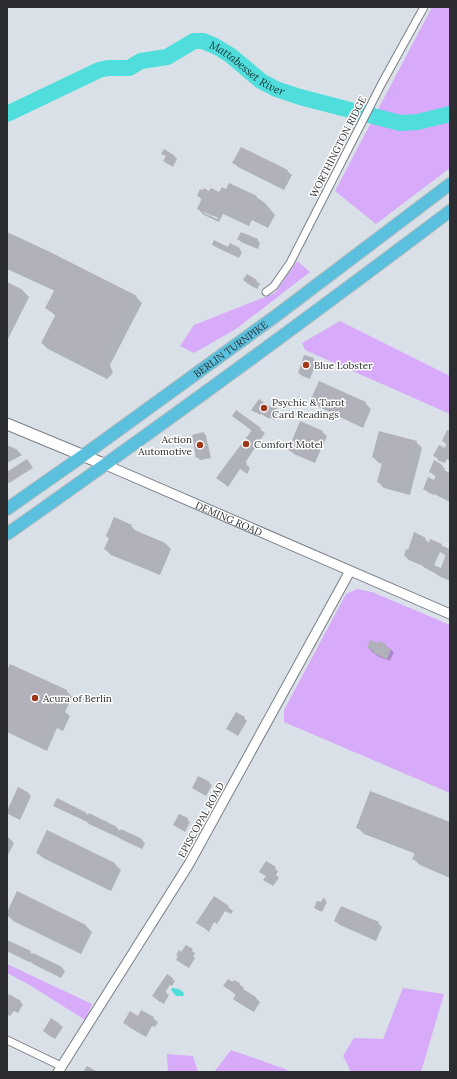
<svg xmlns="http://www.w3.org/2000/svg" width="457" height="1079" font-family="Lora,serif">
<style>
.green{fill:#d7abf9}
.water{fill:#4fdedb}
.shadow{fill:#0003;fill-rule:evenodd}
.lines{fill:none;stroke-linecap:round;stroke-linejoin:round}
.river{stroke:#4fdedb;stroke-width:16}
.building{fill:#b0b1ba}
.minor-casing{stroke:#797f85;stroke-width:9}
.tertiary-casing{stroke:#797f85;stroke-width:11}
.secondary-casing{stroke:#797f85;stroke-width:13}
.trunk-casing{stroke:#bbbcbd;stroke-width:14}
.minor{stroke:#fff;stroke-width:7}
.tertiary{stroke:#fff;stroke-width:9}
.secondary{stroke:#fff;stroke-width:11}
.trunk{stroke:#5ac0de;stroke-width:12}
.poi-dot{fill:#9f3818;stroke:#fff;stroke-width:1.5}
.labels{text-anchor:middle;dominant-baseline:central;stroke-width:3;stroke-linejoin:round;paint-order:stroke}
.street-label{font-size:10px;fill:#2b2d30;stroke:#fff}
.poi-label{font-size:10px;fill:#2b2d30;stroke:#fff;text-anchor:start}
.water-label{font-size:11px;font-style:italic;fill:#172f2f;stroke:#fff}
</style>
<rect width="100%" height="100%" fill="#d9e0e7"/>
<path class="green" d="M432,7H450V168L376,224L335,191Z
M297,261L310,272L236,329L194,353L180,346L194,325L275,293Z
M340,321L450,376V414L305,350L302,343Z
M357,589L372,592L450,625V793L284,722V710L346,594Z
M7,964L92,1004L85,1020L28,984L7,973Z
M403,988L444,994L421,1072H351L343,1056L354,1038L383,1039Z
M231,1050L285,1069L290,1072H214Z
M167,1054L193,1056L198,1072H168Z"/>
<path class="water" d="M172,988C176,988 183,990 184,994L183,996H176L171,990Z"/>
<path class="shadow" d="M163,153L174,156L177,159L173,167L164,161L167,157Z
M234,163L287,171L292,175L284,190L238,167Z
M200,190L256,197L265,203L275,215L268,228L252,220L249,226L223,214L219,222L204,215L198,209L202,200L198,196ZM204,211L218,218L217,219L204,213Z
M7,233L136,297L142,303L110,365L113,373L107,379L48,349L42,343L56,316L46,308L55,291L7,269Z
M238,239L257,240L260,243L258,249L241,242Z
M214,244L228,248L239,249L242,252L239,258L216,247Z
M248,275L260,284L257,289L247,283Z
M7,283L23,291L29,297L8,339L7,338Z
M313,359L316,361L314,371H313L310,379L302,376L299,373Z
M311,400L365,403L371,409L363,428L317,406Z
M273,405L279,410L274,420L270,417L269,419L261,413L260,415L253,410L272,408Z
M236,412L265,433L245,463L250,468L247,474L240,469L228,487L217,478L252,431L233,416Z
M322,432L327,436L315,463L294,454L289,450Z
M450,432V461L447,459L445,463L439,461L435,456L445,449L447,445L443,441Z
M204,433L206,436L211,458L200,460L197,457Z
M416,442L422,448L410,495L384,488L378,482L383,464L379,463L373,457Z
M7,446L18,451L22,455L7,463Z
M28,461L33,468L9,483L7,481V473Z
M441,464L445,469L444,471L450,474V502L434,494V495L429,493L424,489L434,481L436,477L430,472Z
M131,526L137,532L165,543L171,549L160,575L111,555L105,549L110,539L107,536Z
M425,539L429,543L441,545L450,550V581L439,576L435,573L425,568L420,564V565L409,560L405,556ZM440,552L447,556L441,569L434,565Z
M377,644L385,645L394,652L390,661L377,656L368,648Z
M7,673L66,690L72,697L65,712L70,716L63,731L57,728L47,751L7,732Z
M244,718L247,721L238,736L227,728Z
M209,783L212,785L206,796L193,788Z
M28,793L31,796L20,820L10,815L7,813Z
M55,806L85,812L89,816L90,815L117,828L121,832L122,830L142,840L145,843L142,849L121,839L117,835V837L89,824L85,820V821L58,808Z
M187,819L190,822L185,832L174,825Z
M450,823V878L420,865L414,859L416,854L364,834L358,828Z
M47,831L115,864L121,870L111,891L43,858L37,852Z
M7,836L14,843L7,857Z
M266,862L278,871L276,875L279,878L273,886L265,880L267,876Z
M18,893L86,926L92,932L81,954L13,921L7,914Z
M214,898L228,907L233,911L231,914L225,911L217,924L214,922L209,932L198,923Z
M323,900L327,902L322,912L316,909Z
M335,921L378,923L382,927L376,941L340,925Z
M7,941L30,952L33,955V954L62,968L65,971L61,978L33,964L30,961L29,962L7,951Z
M186,947L195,953L193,957L195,958L189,968L180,962L179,957Z
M167,975L175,981L172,986L170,985L165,992L169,995L164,1004L156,999Z
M233,984H239L244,988L243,990L256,998L260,1002L254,1012L239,1003L234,999L236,995L225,986Z
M7,999L20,1002L23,1004L18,1013L14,1011L10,1016L7,1015Z
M138,1017L153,1018L158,1022L155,1027L152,1026L146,1037L129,1027L125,1023Z
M52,1019L63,1027L55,1039L47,1034Z"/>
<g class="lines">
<path class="river" id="s1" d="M7,114L99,70L108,68H129L141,61L167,57L194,41H203L215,46L230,55L261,81L276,89L300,97L400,123L417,122L450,114"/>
</g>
<path class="building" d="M241,147L288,170L280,186L232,163Z
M164,149L175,156L170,165L163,161L166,156L161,154Z
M229,183L257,196L256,198L265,203L264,205L269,208L262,222L246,215L243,221L217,208L213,216L197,209L203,196L200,195L199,197L197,196L200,189L203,190L204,188L209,191L211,188L219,192L222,187L226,189Z
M7,232L50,252L137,296L105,358L108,367L100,373L41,343L56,314L45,308L55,289L7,266Z
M241,232L258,239L255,247L237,239Z
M214,240L228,247L230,243L240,248L236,256L212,245Z
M247,274L257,280L253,287L243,280Z
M7,282L23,290L7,323Z
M304,355L314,358L311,369H310L307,377L298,373Z
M319,381L366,402L357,422L310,401Z
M259,399L271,407L273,404L277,406L271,418L267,415L266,417L260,413L261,411L259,410L256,413L251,410Z
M236,410L261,428L240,458L247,463L242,470L235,465L223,483L216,478L252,430L232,416Z
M300,421L323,431L310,460L288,450Z
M447,430L450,431V459L442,455L440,459L433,456L439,445L445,448L447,443L442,441Z
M379,431L417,441L404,489L377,482L383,460L372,457Z
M204,432L208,455L196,458L192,435Z
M7,445L18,450L7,456Z
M27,459L32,467L7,483V472Z
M434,460L441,464L439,468L450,473V482L448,481L446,484L450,486V494L448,499L430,490L429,492L423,489L428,477L434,480L436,475L429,472Z
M114,517L132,525L130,528L165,543L153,570L104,549L109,538L106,536Z
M414,532L426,538L423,543L428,545L430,539L442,544L439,550L435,548L429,561L434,563L431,569L419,563L422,558L418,556L415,561L404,556L406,549L408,550Z
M444,547L450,549V572L448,571L445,577L433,572L436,566L441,568L446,554L442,553Z
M370,640L377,643L378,641L386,644L385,646L391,649L387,659L373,653L374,651L367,648Z
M10,664L67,690L59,707L64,709L57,726L51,723L41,745L7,730V670Z
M236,712L245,717L235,734L226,729Z
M198,776L210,782L203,794L192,788Z
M18,787L29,793L17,818L7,813V811Z
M370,791L450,822V875L412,859L416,851L356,828Z
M57,798L85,812L82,819L53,806Z
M89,813L117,827L114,835L85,821Z
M179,814L188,818L182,830L173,825Z
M121,829L142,839L139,847L117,837Z
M47,830L115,863L104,886L36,853Z
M266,861L276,867L273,872L276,874L270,884L263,880L266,876L259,872Z
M17,891L86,925L75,949L7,916V912Z
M214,896L229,906L226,910L220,907L212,920L210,918L204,928L196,923Z
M323,898L326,900L320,911L314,908L317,901L321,902Z
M341,906L379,922L372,937L334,921Z
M7,940L31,951L26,960L7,951Z
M186,945L193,949L190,954L192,955L186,966L176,960L178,956L176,955L179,950L181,952Z
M33,953L62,967L58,976L29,961Z
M167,974L173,978L169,984L167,983L163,989L167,992L160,1002L152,996Z
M228,979L233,982L234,980L240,983L238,986L256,997L249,1009L233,999L236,994L223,986Z
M9,994L21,1001L15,1011L11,1009L7,1015V997Z
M141,1010L154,1017L150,1024L147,1022L141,1033L123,1023L130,1011L138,1016Z
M51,1018L60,1024L52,1037L43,1031Z
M87,1066L98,1072H83Z"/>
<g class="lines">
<defs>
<path id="minor" d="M266,292L274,286L290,263L382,83L424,7
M7,1040L61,1066"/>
<g id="tertiary">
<path id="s2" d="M106,465L450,614"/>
<path d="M58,1072L189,864L350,571"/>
</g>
<path id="secondary" d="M7,424L106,465"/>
<g id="trunk">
<path id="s3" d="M7,509L84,455L277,315L450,184"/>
<path d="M7,534C157,429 304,321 450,211"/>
</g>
</defs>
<use href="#minor" class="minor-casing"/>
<use href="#tertiary" class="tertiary-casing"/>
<use href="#secondary" class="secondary-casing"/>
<use href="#trunk" class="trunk-casing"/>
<use href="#minor" class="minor"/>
<use href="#tertiary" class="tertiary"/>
<use href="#secondary" class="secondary"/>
<use href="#trunk" class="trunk"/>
</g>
<g class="poi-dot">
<circle cx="306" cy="365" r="4"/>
<circle cx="264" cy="408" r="4"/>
<circle cx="246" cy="444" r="4"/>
<circle cx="200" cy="445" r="4"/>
<circle cx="35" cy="698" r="4"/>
</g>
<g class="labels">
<g class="street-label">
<text transform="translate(338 147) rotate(-63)">WORTHINGTON RIDGE</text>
<text stroke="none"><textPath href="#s3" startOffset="275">BERLIN TURNPIKE</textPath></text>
<text stroke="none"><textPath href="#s2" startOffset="134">DEMING ROAD</textPath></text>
<text transform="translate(201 820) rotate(-61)">EPISCOPAL ROAD</text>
</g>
<g class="poi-label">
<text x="314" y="365">Blue Lobster</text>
<text x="272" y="402">Psychic &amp; Tarot<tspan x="272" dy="12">Card Readings</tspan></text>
<text x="192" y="439" text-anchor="end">Action<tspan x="192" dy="12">Automotive</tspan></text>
<text x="254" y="444">Comfort Motel</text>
<text x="43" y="698">Acura of Berlin</text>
</g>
<g class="water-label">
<text stroke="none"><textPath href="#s1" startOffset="265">Mattabesset River</textPath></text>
</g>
</g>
<rect width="457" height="1079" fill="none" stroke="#2b2d30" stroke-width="16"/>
</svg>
